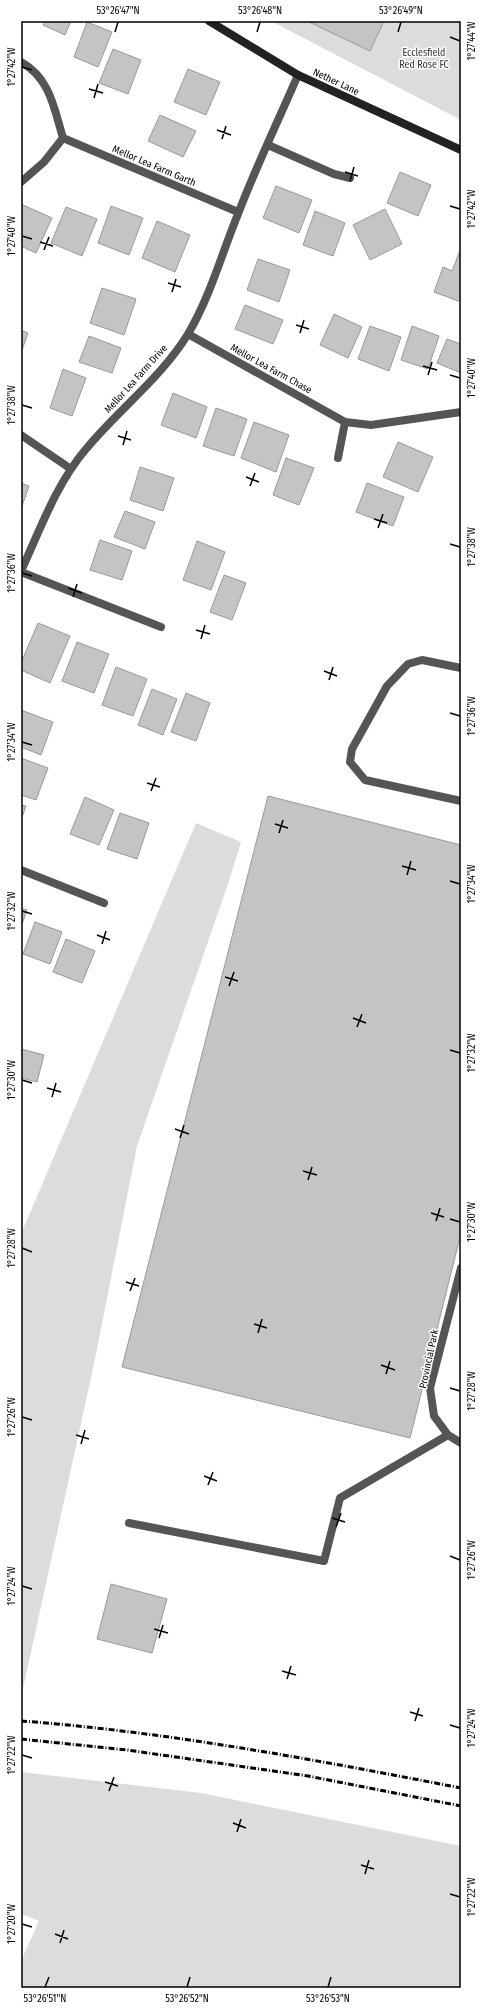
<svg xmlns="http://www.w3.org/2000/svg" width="482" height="2009" font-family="'Fira Sans Condensed',sans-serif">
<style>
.green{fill:#dcdcdc}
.building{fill:#c4c4c4;stroke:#999}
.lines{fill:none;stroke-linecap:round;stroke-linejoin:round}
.lane{stroke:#555;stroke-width:8}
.street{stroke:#555;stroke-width:8}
.secondary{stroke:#222;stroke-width:8}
.rail{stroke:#000;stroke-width:3;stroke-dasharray:6 2 1 2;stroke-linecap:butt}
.ticks{fill:none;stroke:#000;stroke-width:1.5}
.labels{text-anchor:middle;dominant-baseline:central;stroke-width:3;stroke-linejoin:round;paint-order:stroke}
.park-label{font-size:10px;fill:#333;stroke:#fff}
.street-label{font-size:10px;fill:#000;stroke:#fff}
.neatline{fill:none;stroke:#000;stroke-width:1.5}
.ticks-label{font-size:10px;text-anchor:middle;fill:#000}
</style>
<rect width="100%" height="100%" fill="#fff"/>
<path class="green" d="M271,21H461V120Z
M196,823L241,842L228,884L137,1146L95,1359L21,1698V1234Z
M21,1772L201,1793L461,1846V1988H21V1961L39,1921L21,1914Z"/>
<path class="building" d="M45,21H71L65,35L43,25Z
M307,21H384L370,51Z
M87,22L112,32L98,67L74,57Z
M113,49L141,60L128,94L99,83Z
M188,69L220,82L206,115L174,102Z
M160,115L196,131L183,157L148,141Z
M400,172L431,185L418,216L387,203Z
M276,186L312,200L299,233L263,218Z
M21,204L52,218L36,253L21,246Z
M111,206L143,218L129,255L98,243Z
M66,207L97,219L82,256L51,243Z
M385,209L402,244L370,260L353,225Z
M315,211L345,223L333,256L303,245Z
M157,221L190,235L175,272L142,258Z
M461,248V302L434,292L443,267L452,271Z
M258,259L290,270L279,302L247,290Z
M102,288L136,299L124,335L90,323Z
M245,305L283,320L273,344L235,329Z
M334,314L362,327L348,358L320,345Z
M370,326L401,337L389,371L358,359Z
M412,326L439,336L428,369L401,360Z
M21,330L28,333L21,353Z
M89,336L121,348L112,373L79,362Z
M447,339L461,344V373L437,363Z
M63,369L86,378L72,416L50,408Z
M173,393L207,407L196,438L161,425Z
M216,408L247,419L234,456L203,446Z
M254,422L289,435L276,472L241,458Z
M398,442L433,457L418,492L383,477Z
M286,458L314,468L299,505L273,495Z
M140,467L174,478L163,511L130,500Z
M21,483L29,486L21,509Z
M367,483L404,497L393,526L356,512Z
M125,511L155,522L145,549L114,537Z
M100,540L132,551L122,580L90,570Z
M197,541L225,552L211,590L183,580Z
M224,575L246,583L232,620L210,612Z
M38,623L70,636L50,683L21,670V663Z
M77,642L109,654L94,693L62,681Z
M116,667L147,679L133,716L102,705Z
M152,689L177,699L163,735L138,725Z
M186,693L210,703L196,741L171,732Z
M21,710L53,722L41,755L21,747Z
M21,758L48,768L36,800L21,795Z
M268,796L461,845V1233L410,1438L122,1367Z
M85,797L114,810L99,845L70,834Z
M21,805L26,806L21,820Z
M120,813L149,823L137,859L107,849Z
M21,908L27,910L21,927Z
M35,922L62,932L50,964L23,954Z
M66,939L95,951L82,983L53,972Z
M21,1049L44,1055L37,1082L21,1078Z
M111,1584L167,1599L152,1653L97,1639Z"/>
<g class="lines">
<path class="lane" d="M461,668L422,660L408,664L387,686L352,749L350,762L365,780L461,801
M461,1268L430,1388L434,1416L448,1435L461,1443
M129,1523L324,1561L340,1498L448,1435"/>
<path class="street" d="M21,62C50,78 54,108 63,138L44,162L21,182
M63,138L238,212
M268,145L334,174L350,178
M188,334L345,422L371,425L461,412
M21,435L71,469
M338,458L345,422
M21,571C40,530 56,484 86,449C118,410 161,378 188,334C210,297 222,253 238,214C256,167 278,121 298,75
M21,572L161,627
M21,870L104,903"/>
<path class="secondary" d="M209,21L298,75L461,150"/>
<path class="rail" d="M21,1721C169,1732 316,1760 461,1788
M21,1739L127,1750L308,1776L461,1806"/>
</g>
<path class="ticks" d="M115,32L118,22M257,32L260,22M398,32L401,22M450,37L460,41M22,67L32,70M89,89L103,93M94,98L98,84M217,130L231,135M222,139L226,126M345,172L358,176M350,181L354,167M450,206L460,209M22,236L32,239M40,242L53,246M44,250L49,237M168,283L181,287M172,292L176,279M296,325L309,329M300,333L304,320M423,366L437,370M428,375L432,362M450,375L460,378M22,405L32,408M118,436L131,440M123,445L127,431M246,477L259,482M250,486L255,473M374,519L387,523M378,528L383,514M450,544L460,547M22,573L32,576M68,588L82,593M73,597L77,584M196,630L210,634M201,639L205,625M324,671L337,676M329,680L333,667M450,713L460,716M22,742L32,745M147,783L160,787M151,791L156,778M275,824L288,828M279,833L283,820M402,866L416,870M407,875L411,861M450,881L460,884M22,911L32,914M97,935L110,940M102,944L106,931M225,977L238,981M229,986L234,972M353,1018L366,1023M357,1027L362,1014M450,1050L460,1053M22,1080L32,1083M47,1088L61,1092M52,1097L56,1083M175,1129L189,1134M180,1138L184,1125M303,1171L317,1175M308,1180L312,1167M431,1213L444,1217M450,1219L460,1222M436,1221L440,1208M22,1248L32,1252M126,1282L139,1286M130,1291L135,1278M254,1324L267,1328M258,1333L262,1319M381,1365L395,1370M386,1374L390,1361M450,1388L460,1391M22,1417L32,1420M76,1435L89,1439M81,1444L85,1430M204,1476L217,1481M208,1485L213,1472M332,1518L345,1522M336,1527L341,1513M450,1556L460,1560M22,1586L32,1589M154,1629L168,1633M159,1638L163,1625M282,1671L296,1675M287,1679L291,1666M410,1712L423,1716M415,1721L419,1708M450,1725L460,1728M22,1755L32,1758M105,1782L118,1786M109,1791L114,1777M233,1823L246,1828M237,1832L241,1819M361,1865L374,1869M365,1874L369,1860M450,1894L460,1897M22,1924L32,1927M55,1934L68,1939M60,1943L64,1930M45,1987L49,1977M187,1987L190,1977M328,1987L331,1977"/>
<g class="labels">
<g class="park-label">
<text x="424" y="53">Ecclesfield<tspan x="424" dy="12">Red Rose FC</tspan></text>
</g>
<g class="street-label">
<text transform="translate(336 82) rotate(25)">Nether Lane</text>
<text transform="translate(154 166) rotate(23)">Mellor Lea Farm Garth</text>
<text transform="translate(271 369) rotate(29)">Mellor Lea Farm Chase</text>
<text transform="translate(136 379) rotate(-48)">Mellor Lea Farm Drive</text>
<text transform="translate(429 1359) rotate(-78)">Provincial Park</text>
</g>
</g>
<rect width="482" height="2009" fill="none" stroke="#ffffff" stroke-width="44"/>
<rect x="22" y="22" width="438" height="1965" class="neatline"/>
<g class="ticks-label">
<text x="118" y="14">53°26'47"N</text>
<text x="260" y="14">53°26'48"N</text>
<text x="401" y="14">53°26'49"N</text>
<text transform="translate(471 41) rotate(-90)" y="4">1°27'44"W</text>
<text transform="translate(11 67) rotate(-90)" y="4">1°27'42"W</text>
<text transform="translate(471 209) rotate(-90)" y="4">1°27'42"W</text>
<text transform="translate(11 236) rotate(-90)" y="4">1°27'40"W</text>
<text transform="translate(471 378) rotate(-90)" y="4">1°27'40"W</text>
<text transform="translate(11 405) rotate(-90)" y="4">1°27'38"W</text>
<text transform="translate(471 547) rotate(-90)" y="4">1°27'38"W</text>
<text transform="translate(11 573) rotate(-90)" y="4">1°27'36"W</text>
<text transform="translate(471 716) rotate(-90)" y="4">1°27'36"W</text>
<text transform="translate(11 742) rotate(-90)" y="4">1°27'34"W</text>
<text transform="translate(471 884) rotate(-90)" y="4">1°27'34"W</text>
<text transform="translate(11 911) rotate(-90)" y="4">1°27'32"W</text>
<text transform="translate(471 1053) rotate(-90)" y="4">1°27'32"W</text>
<text transform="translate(11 1080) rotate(-90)" y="4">1°27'30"W</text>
<text transform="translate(471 1222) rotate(-90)" y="4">1°27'30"W</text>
<text transform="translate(11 1248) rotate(-90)" y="4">1°27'28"W</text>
<text transform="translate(471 1391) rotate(-90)" y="4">1°27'28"W</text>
<text transform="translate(11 1417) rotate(-90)" y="4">1°27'26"W</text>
<text transform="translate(471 1560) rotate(-90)" y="4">1°27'26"W</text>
<text transform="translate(11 1586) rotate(-90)" y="4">1°27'24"W</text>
<text transform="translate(471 1728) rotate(-90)" y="4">1°27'24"W</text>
<text transform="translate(11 1755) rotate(-90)" y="4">1°27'22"W</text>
<text transform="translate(471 1897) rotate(-90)" y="4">1°27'22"W</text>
<text transform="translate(11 1924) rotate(-90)" y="4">1°27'20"W</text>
<text x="45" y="2002">53°26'51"N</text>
<text x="187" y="2002">53°26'52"N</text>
<text x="328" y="2002">53°26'53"N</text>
</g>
</svg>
